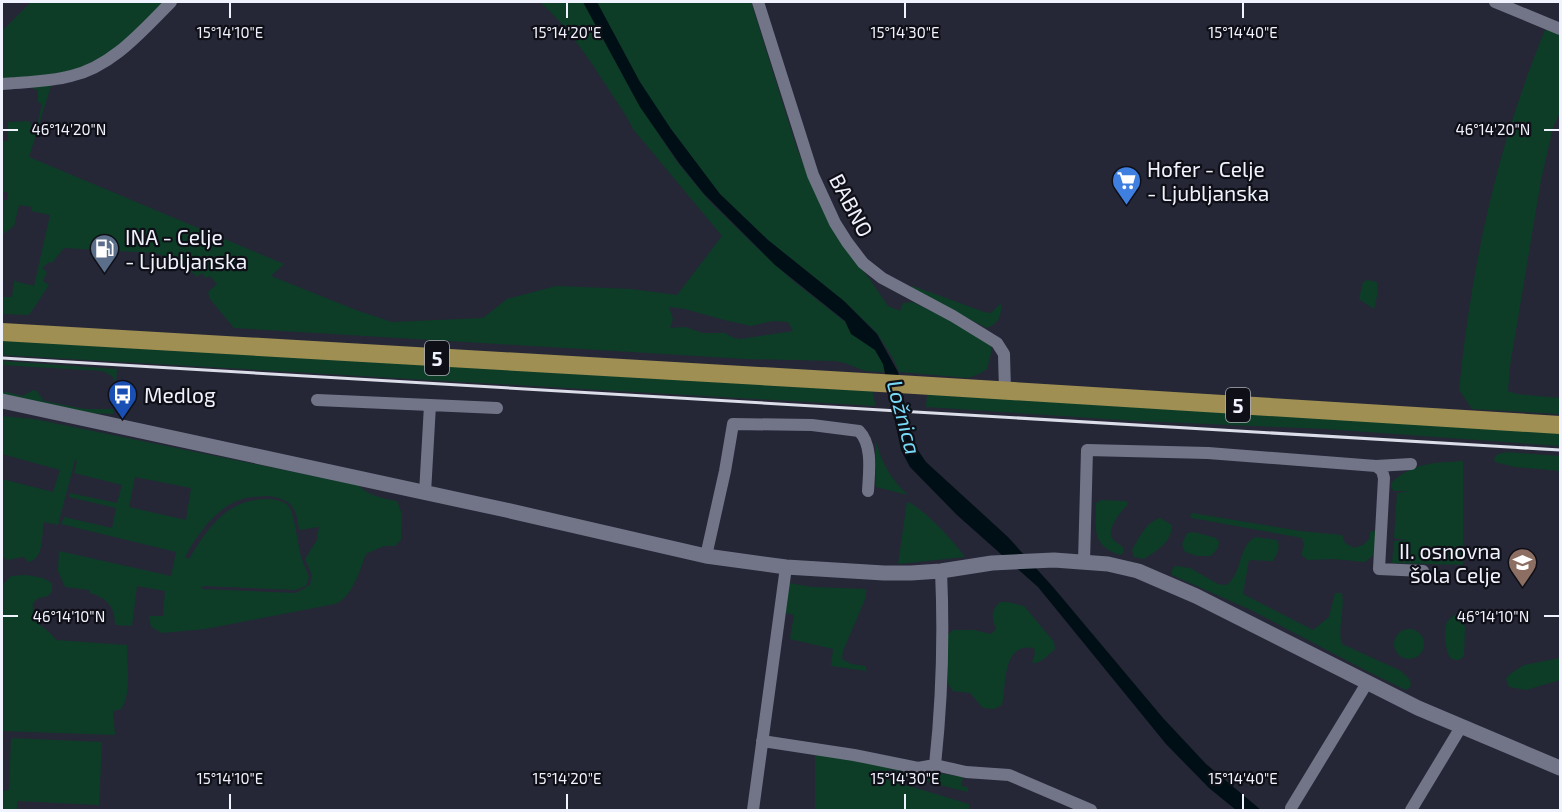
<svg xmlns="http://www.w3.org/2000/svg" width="1562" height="812" font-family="'Exo 2',sans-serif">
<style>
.green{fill:#0d3d27;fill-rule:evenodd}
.water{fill:#000f15}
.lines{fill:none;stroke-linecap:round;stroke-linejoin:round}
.minor{stroke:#727588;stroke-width:12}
.tertiary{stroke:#727588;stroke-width:15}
.primary{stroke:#9f8f53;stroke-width:18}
.rail{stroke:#dbdde8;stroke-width:3}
.ticks{fill:none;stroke:#f0f2fd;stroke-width:2}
.labels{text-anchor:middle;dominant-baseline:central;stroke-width:4.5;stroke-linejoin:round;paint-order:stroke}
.shield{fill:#0f1017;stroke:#acaeb8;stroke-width:1.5}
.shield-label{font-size:20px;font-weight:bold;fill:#f0f2fd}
.poi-label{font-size:21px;fill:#f0f2fd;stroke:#0f1017;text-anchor:start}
.street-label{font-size:21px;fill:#f0f2fd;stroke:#0f1017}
.water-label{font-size:22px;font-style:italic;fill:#77d9f5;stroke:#0f1017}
.ticks-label{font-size:15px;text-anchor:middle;fill:#f0f2fd;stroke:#0f1017;stroke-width:4.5;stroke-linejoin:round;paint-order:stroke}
</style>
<rect width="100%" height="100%" fill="#252737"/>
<path class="green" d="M31,2H164L115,50L68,74L2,80V31Z
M540,2H583L638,103L677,162L710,202L757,248L793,281L845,322L852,333L875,350L883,364L885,372L865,371L845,363L835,361L746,359L234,328L210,299L208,292L217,284L210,276L206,278L202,273L197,277C185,265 172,258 155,253L64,248L52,263L49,262L42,268L47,272L43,281L49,285L29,315L2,314V297H12L14,281L34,286L50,215L31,211L32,207L19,205L14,226L2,235V200H7L8,192H2V141H8V122L30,121L31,127L37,125L42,104L38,102V90L33,89V85L51,86L29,157L284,264L271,276L356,310L392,322L483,318L507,299L556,286L631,289L677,295L722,236L633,129C627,116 619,105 611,93C590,60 569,28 540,2ZM669,307L685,309L724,320L751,326L773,321L788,322L793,331L740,339L734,338L725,333H703L685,327L670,328L673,319Z
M597,2H751L797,149L822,209L838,239L871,281L888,306L900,311L903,303L912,302L948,319L986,341L991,347V353L987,369L979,374L968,378L899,372L894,360L877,333L844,301L768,240L719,193L669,127L639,82Z
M1546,28L1560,35V112L1553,128L1541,180L1510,366L1508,391L1517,394L1560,398V414L1472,409L1459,390C1471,267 1498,142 1546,28Z
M1368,280L1377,282L1378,292L1374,309L1359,299L1363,282Z
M913,286L984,312L991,313L1000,304L1002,305C1000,317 999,323 987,328L910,289Z
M2,339L872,391L876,406L2,355Z
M2,361L117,369L116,383L112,376L102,371L2,365Z
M33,390L37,391L44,401L85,409H114L113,414L83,413L2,396V391L23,396Z
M932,394L1560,432V446L1325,429L1137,421L926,407L927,395Z
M2,416L34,419L358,485C367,495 384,499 397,501L402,514L401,540L395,546H384L366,554C360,570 352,598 335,604L205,629L162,633L151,627L149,616H163L165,591L137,586L132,626L115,625C115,607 107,598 90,593L89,590L65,587L58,571L59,551L171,576L176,552L61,524L64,517L112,528L116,508L69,497L70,493L117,503L122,485L74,473L77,461L75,460L58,525L44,522C41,535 45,559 28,562L24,557L7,560L3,557L2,479L53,492L60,470L2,454ZM135,477L191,488L186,520L129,507ZM266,496C291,498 296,506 299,530L319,527L317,540L305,559L312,575L310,585L296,593L201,589L203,586L295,590L306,586L309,577C307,571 304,566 302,560C298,548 295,515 289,507C285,501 275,499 268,499C228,498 208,527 189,559L185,557C195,538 215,509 237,501C246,497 256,497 266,496Z
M875,438C881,461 890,479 908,495L876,487Z
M1507,452L1560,456V471L1515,467L1495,462L1494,458L1498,454Z
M1463,461V565L1392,563L1394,541L1407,540L1394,538L1397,493L1410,491H1394L1391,488V483C1414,462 1433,463 1463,461Z
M1101,500L1126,501L1128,504C1122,510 1106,529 1112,538C1114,541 1120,545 1123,547V553L1120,555C1091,545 1096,530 1096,503Z
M907,502C922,506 955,543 965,557L898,564Z
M1192,513L1300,531L1342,535L1345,543L1354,548L1363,545L1370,538V532L1377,530V552L1365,562L1333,559L1308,560L1301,555L1304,545L1302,538L1192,518L1190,515Z
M1160,518L1172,525C1171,543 1159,549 1144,559L1134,557L1132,550C1139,538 1146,522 1160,518Z
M1194,532L1216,538L1219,542L1218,548L1211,556H1197L1185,552L1182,544L1187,533Z
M1255,537L1277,540C1281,548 1277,554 1273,561L1249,560L1243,594L1313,630L1329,617L1335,593H1342C1345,610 1337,628 1342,644L1401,671L1410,680L1411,686L1406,690L1365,670L1251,610L1172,575V570L1175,566L1190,568L1218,584L1227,585C1243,571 1238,547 1255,537Z
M26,575L43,578L52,583V591L48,596L39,598L33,603C31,628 44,622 56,640L127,645C127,664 132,693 121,709L113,711L115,735L2,731V585L11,576Z
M789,583L812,587L866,589V597L843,651L842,659L851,664L865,666L867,671L831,666L833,649L790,639L794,615L785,613Z
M1000,602H1008L1024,606L1054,642L1055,649C1048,655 1041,664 1032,663L1035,654L1034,648C1001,643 1007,685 1002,705L994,709L983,708L970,693L953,691L948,684L947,635L953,630H974L991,634L996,629C992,617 990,612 1000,602Z
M1454,615L1461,618L1465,627L1464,656L1459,660C1455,660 1452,660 1450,657C1445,651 1444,629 1447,622C1449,619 1452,617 1454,615Z
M1394 644a15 15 0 1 1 30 0a15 15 0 1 1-30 0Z
M1560,658V680L1526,690L1509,687L1506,679L1510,674L1524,665Z
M11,738L102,742L99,805L17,801V810H2V791L9,790Z
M815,752L923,772H932L963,777L961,786L968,787V792L932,783L889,769L886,779L969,804V810H815Z"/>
<path class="water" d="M583,2H597L640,82L671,129L720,194L768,240L844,301L877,334L898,372L913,443L926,462L1008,537L1053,587L1163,718L1206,764L1261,810H1236L1209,788L1166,744L1038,587L957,515L910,467L901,450L883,364L875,350L851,334L845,321L775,265L704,194L679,163L640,107Z"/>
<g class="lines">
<path class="minor" d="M758,2L813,175L835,223L847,242L863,263L882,278L953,316L997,343L1004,354L1005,391
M1495,2L1560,29
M2,84C24,82 49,82 71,76C112,67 143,30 171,2
M317,400L430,405
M1376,466L1411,464
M425,493L430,405L497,408
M706,556L725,471L733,424L812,425L859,431C873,445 869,472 868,491
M1084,562L1087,450L1208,453L1376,466L1382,471L1384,478L1379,569L1423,571
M941,571C944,636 942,700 935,765L966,772L1009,775L1091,810
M762,741L854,755L918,768L935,765
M1291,808L1367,683
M753,810L786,567
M1411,810L1461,727"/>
<path class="tertiary" d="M2,401L506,510L706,556L786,567L884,573H911L941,571L992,563L1054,560L1108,564L1138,571L1196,596L1418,708L1560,768"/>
<path class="primary" d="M2,332L915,385L1560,425"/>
<path class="rail" d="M2,358L1560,450"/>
</g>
<path class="ticks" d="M230,3V18M567,3V18M905,3V18M1243,3V18M3,130H18M1544,130H1559M3,616H18M1544,616H1559M230,794V809M567,794V809M905,794V809M1243,794V809"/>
<defs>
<symbol id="supermarket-pin" viewBox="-11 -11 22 30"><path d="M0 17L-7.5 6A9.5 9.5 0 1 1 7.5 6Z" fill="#3f7fe0" stroke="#0f1017"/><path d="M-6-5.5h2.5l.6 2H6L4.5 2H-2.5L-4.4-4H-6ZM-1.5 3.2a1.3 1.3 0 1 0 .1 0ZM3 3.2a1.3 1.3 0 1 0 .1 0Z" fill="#fff"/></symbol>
<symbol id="fuel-pin" viewBox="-11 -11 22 30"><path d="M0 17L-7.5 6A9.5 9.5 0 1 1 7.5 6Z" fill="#5c6f8a" stroke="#0f1017"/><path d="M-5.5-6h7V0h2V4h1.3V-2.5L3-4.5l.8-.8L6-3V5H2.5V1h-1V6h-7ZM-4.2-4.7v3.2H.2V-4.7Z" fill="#fff"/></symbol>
<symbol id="bus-pin" viewBox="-11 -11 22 30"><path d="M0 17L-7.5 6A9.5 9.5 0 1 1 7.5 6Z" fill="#1a4fb4" stroke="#0f1017"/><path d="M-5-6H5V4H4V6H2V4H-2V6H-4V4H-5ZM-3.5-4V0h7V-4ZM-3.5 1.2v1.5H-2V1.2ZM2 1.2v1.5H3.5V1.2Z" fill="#fff"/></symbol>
<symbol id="school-pin" viewBox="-11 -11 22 30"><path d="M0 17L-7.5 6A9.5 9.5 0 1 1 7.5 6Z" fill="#8d6e63" stroke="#0f1017"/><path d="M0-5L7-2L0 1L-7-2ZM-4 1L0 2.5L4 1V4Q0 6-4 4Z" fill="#fff"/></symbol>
</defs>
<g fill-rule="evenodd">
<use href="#supermarket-pin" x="1110" y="164" width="33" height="45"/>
<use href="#fuel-pin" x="88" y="232" width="33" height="45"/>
<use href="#bus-pin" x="106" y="378" width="33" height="45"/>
<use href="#school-pin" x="1506" y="546" width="33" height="45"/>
</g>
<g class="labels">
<g class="shield">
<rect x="425" y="341" width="24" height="34" rx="4.5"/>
<rect x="1226" y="388" width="24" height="34" rx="4.5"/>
</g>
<g class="shield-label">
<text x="437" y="358">5</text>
<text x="1238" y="405">5</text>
</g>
<g class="poi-label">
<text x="1147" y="168">Hofer - Celje<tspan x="1147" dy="24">- Ljubljanska</tspan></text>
<text x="125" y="236">INA - Celje<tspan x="125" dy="24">- Ljubljanska</tspan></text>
<text x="144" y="394">Medlog</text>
<text x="1501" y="550" text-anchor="end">II. osnovna<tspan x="1501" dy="24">šola Celje</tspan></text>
</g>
<g class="street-label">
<text transform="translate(852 205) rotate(62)">BABNO</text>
</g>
<g class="water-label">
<text transform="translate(905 417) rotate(75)">Ložnica</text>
</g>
</g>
<g class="ticks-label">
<text x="230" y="38">15°14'10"E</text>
<text x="567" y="38">15°14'20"E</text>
<text x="905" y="38">15°14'30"E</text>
<text x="1243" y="38">15°14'40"E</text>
<text x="69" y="135">46°14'20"N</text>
<text x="1493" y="135">46°14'20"N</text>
<text x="69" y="622">46°14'10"N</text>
<text x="1493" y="622">46°14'10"N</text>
<text x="230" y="784">15°14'10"E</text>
<text x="567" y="784">15°14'20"E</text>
<text x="905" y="784">15°14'30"E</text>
<text x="1243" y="784">15°14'40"E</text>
</g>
<rect width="1562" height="812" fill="none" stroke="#f0f2fd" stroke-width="6"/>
</svg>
